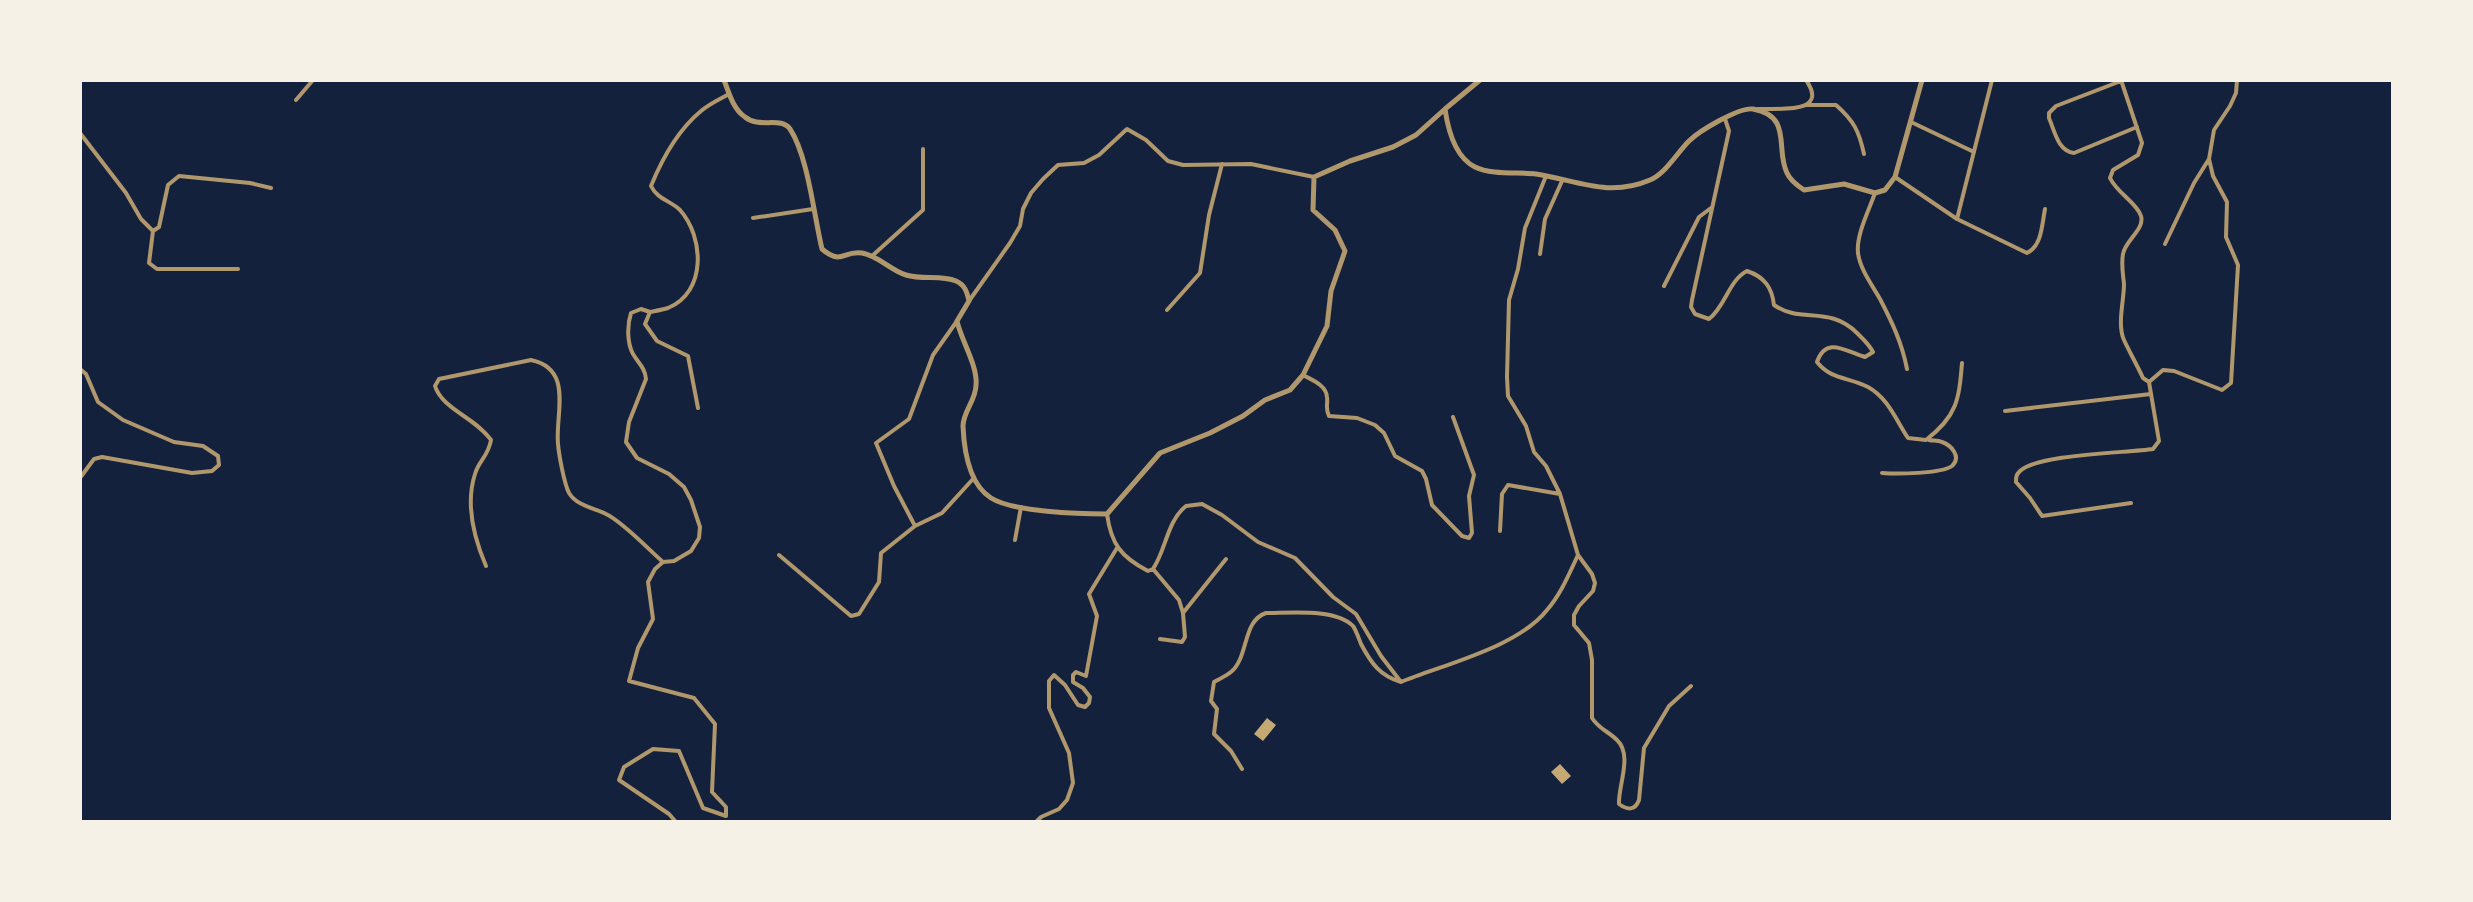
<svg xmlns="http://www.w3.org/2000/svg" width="2473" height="902" font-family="Commissioner,sans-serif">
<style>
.building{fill:#c6a872}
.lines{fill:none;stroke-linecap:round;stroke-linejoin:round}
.minor{stroke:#b1986c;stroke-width:4}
.tertiary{stroke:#b1986c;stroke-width:5}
</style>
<rect width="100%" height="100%" fill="#14213d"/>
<path class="building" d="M1267,718L1276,725L1263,741L1254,734Z
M1560,764L1571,776L1562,784L1551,772Z"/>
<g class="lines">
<path class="minor" d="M2121,80L2142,143L2138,155L2113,170L2110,178C2117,193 2137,203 2141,216C2145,229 2125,241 2123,254C2121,264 2123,274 2124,284C2124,301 2117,324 2124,340C2130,353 2137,365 2143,378L2149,382L2163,370L2174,371L2222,390L2231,383L2238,265L2226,237L2227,202L2213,176L2209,159L2214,130L2230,106L2236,93L2237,80
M2121,81L2056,106L2049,113V118C2055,132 2058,151 2074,153L2137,127
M296,100L313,80
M1808,105H1836C1854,121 1859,131 1864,154
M1758,109C1778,108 1830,115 1806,80
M1725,119L1729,131L1692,300L1691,307L1695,314L1709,319C1725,307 1729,280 1747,271C1765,277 1772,288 1774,305C1801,324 1829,305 1857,333C1863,339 1869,344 1873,352L1865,357C1847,352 1826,335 1817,362C1831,380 1849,377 1868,387C1888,398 1896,420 1908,438L1926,440C1957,416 1959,400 1962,363
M1911,122L1974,152
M80,133L126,193L141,219L153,231L159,227L168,185L179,176L250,183L271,188
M1546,176L1525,228L1518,269L1509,300L1507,377L1508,396L1526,426L1534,452L1546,466L1560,494L1578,555L1592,574L1595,583L1593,591L1579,606L1574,615V625L1589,643L1592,660V718C1599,729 1608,731 1617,740C1633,755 1618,786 1619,804C1627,810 1635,811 1639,800L1644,748L1669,706L1691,686
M1895,177L1957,219L2027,253C2042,246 2042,224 2045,209
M1875,193C1869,210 1856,235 1858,253C1860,269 1872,285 1880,299C1892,322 1902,343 1907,369
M753,218L813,209
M1957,219L1992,80
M153,231L149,263L157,269H238
M2165,244L2194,183L2209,159
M1540,254L1545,219L1562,181
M872,256L923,210V149
M1664,286L1699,217L1711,208
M969,301L1010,243L1020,226L1023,209L1031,193L1043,179L1058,165L1084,163L1099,155L1127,129L1146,140L1168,161L1183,165L1251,164L1314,177
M1167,310L1200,273L1209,215L1222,164
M650,312L641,309L631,313C627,325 627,343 633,354C639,364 645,368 646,379L629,422L626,442L637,458L669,474L684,487L691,500L700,527L699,538L691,551L674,561L663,562
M80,369L86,374L98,402L123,420L174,442L203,446L218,456L219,465L212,471L192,473L102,457L94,459L80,478
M1303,375C1312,380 1326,385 1327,397C1328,405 1325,408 1329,416L1357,418L1375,425L1384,433L1395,456L1422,471L1426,479L1432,505L1462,536L1469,538L1472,533L1469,496L1474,475L1453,417
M698,408L688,356L657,341L645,324L650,312C655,311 662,310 668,308C707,292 704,237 680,210C671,201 657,199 651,186C662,159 678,130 701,111C709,104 720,99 729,94
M2005,411L2151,394
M1882,473C1896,474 1941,474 1952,466C1962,457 1951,445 1942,442C1938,440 1933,441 1929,440
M2131,503L2042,516L2030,498L2016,482C2016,477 2016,475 2020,471C2038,454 2126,453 2153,449L2159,441L2149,382
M1107,514C1111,544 1121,557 1148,571L1153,569C1166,550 1167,521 1186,506L1202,504L1222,515L1258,542L1295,558L1333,597L1356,614L1381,656L1401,682C1380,676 1371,663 1361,644C1359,639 1356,630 1353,626C1336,608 1289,613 1266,613C1242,621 1249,657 1231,672C1226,676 1219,679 1214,682L1211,701L1217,709L1214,734L1231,751L1242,769
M915,526L894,486L876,443L909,419L933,355L957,321
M1500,531L1502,494L1508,485L1560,494
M1015,540L1021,507
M779,555L851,616L859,614L879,582L881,553L915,526L942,513L973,479
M486,566C474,538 465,505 475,474C479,460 488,457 491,440C476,418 442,409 435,386L439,379L531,360C574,369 555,414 558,444C559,455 564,483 569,493C577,506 594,508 606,514C623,522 648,549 663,562L655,569L648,582L653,619L638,648L629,681L694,698L715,724L712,792L726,807V816L703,808L679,751L653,749L624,767L619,780L669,814L676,822
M1153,569L1179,600L1183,613L1226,559
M1160,639L1182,642L1185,637L1183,613
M1401,682C1445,664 1518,647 1547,610C1561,594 1569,574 1578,555
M1036,822L1041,817L1059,809L1067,800L1073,783L1069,753L1049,708V681L1054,675L1065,685L1078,705L1085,707L1089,703L1090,697L1083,688L1073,682V675L1076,672L1086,676L1097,616L1089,594L1117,548"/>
<path class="tertiary" d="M724,80C729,93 733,109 745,117C759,129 781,116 790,129C808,156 814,216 822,249C842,266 843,250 862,253C879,256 890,270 906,275C922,280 941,275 956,281C965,285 967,292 969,301L957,321C961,340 978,366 976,385C976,400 963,412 963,426C964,450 969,484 991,498C1013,512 1080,514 1107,514L1160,453L1210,433L1243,416L1265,400L1290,390L1303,375L1327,326L1331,291L1345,251L1335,230L1313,210L1314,177L1350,161L1393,147L1416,135L1445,109
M1480,80L1445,109C1448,130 1455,157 1475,167C1491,175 1519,172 1536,174C1576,180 1608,198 1650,180C1665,174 1677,153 1689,141C1699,131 1739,107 1753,109C1793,116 1775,149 1787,173C1790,180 1798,186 1804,190L1844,184L1875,193L1885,190L1895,177L1922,80"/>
</g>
<rect width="2473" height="902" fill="none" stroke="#f6f1e7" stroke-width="164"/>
</svg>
